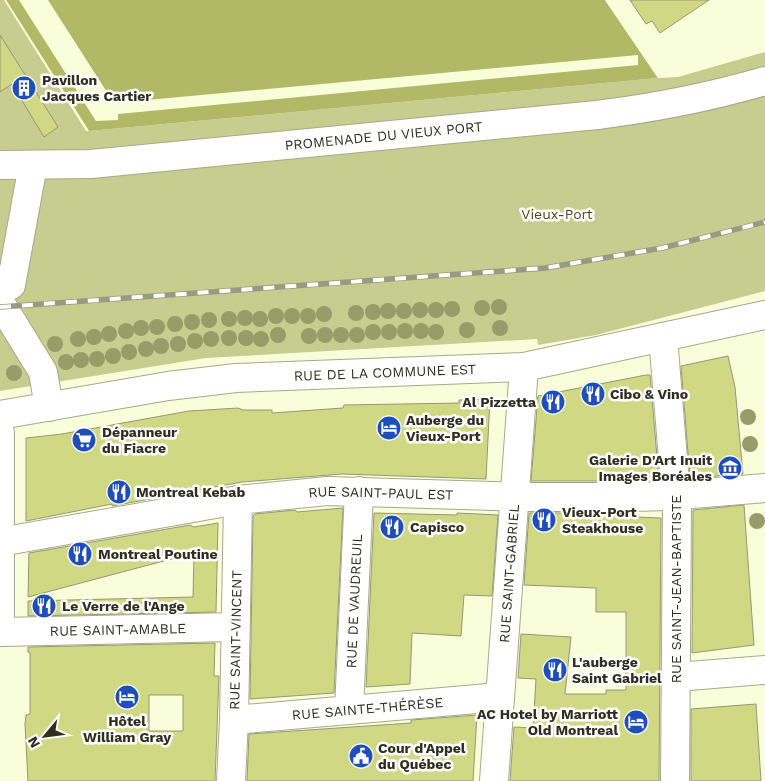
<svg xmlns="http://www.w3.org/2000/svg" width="765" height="781" font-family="'Work Sans',sans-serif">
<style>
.green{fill:#c6cd8e}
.water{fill:#b2b966}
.pier{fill:#f9feda}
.building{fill:#d1d884;stroke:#949877;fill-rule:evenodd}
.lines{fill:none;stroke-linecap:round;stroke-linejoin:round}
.minor-casing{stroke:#a6aa89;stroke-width:30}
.minor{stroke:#fff;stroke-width:28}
.rail-casing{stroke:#979b81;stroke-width:5.5}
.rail{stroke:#fff;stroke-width:4;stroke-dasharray:11;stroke-linecap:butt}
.tree{fill:#989c69}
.labels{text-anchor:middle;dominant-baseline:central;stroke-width:5;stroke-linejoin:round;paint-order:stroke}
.poi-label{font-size:14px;font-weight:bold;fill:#2d2f21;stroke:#fff;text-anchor:start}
.street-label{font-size:14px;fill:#2d2f21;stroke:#fff}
.park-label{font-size:14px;fill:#484c0c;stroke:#fff}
</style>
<rect width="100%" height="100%" fill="#f9feda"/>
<path class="green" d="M0,0H6L89,131L658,78L678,77L765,52V291L596,335L538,345L537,339L206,358L0,391Z"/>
<path class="water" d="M6,0H605L658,78L89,131Z"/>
<path class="pier" d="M4,0H6L89,131H86Z
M19,0H48L114,103L638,55V65L118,114V120L96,121Z
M605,0H608L661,78H658Z"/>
<path class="building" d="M630,0H709L660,33L652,21L646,24Z
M0,35L58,127L44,137L12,84L0,92Z
M728,356L735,387L743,474L690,478L681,366Z
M646,375H650L659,481H531L538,396Z
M490,399L486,479L342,474L242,482L112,506V504L26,521V438L62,434L189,411L238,408L243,410H272V413L343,408L344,405L459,403V400Z
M744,505L754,645L692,653L693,510Z
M343,508L334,693L250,699L253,516L255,514L295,510L297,512Z
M374,513L457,515V513L498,515L492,596L464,595L461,636L412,633L410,684L366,687Z
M529,513H636V517L661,518L659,781H510L514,727L533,728L536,679L518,678L521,634L571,637L565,694H606V690H626V612H596V588L524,585Z
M218,523L216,612L28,616V601L193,597L194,553L28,597L29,553L190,525L194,527Z
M215,643L214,676H219L215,781H28L25,724L26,715L30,714V653L28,652V647ZM149,695H183V731H149Z
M756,704L761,781H691V709Z
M477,715L473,781H247L249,734L411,723V720Z"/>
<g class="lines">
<defs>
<g id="minor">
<path id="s1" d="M0,165L91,164L597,115C654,108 710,97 765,81"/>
<path d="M0,291L11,285L33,165"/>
<path d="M0,302L43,372L49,407"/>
<path d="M663,337L677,508L675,781"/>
<path id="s2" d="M0,415L168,386L236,378L524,367L765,315"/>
<path d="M0,433V626"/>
<path id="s3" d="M0,542L238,500L327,491L527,497H634L667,496L765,488"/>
<path id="s4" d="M0,632L235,627"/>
<path d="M676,677L765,670"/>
<path id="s5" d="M349,710L359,491"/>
<path id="s6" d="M234,720L500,697"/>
<path id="s7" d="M231,781L234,720L238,500"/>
<path id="s8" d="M494,781L524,367"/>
</g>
</defs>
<use href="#minor" class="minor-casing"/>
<use href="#minor" class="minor"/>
<defs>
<path id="rail" d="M0,307L545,268L662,248L765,222"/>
</defs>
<use href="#rail" class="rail-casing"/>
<use href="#rail" class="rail"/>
</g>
<g class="tree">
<circle cx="499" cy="307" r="8"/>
<circle cx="482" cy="308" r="8"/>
<circle cx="452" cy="309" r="8"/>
<circle cx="420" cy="310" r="8"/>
<circle cx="436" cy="310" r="8"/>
<circle cx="388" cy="311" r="8"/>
<circle cx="404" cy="311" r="8"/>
<circle cx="373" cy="312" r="8"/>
<circle cx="356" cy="313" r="8"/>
<circle cx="324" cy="314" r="8"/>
<circle cx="276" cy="316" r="8"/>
<circle cx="292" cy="316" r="8"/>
<circle cx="308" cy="316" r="8"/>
<circle cx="245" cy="318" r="8"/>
<circle cx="229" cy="319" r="8"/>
<circle cx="260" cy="319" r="8"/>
<circle cx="209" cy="320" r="8"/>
<circle cx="192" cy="322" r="8"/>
<circle cx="175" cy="324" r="8"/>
<circle cx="157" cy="327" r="8"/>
<circle cx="141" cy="328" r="8"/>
<circle cx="500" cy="328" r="8"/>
<circle cx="467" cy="330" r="8"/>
<circle cx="126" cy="331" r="8"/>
<circle cx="405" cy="331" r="8"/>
<circle cx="421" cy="331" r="8"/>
<circle cx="373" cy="332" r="8"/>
<circle cx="389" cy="332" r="8"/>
<circle cx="436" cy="332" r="8"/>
<circle cx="109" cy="334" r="8"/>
<circle cx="278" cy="335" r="8"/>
<circle cx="325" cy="335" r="8"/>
<circle cx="341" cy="335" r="8"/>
<circle cx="357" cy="335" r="8"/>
<circle cx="309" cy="336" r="8"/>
<circle cx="94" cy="337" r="8"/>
<circle cx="229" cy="338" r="8"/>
<circle cx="246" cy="338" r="8"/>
<circle cx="78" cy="339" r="8"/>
<circle cx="211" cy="339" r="8"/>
<circle cx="261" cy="339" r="8"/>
<circle cx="195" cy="341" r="8"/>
<circle cx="55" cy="344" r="8"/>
<circle cx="178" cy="344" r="8"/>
<circle cx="161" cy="346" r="8"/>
<circle cx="146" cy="349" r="8"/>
<circle cx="129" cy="352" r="8"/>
<circle cx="113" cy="356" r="8"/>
<circle cx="97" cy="359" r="8"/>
<circle cx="81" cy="360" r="8"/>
<circle cx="66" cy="362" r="8"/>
<circle cx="14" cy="373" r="8"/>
<circle cx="748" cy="417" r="8"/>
<circle cx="750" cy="444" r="8"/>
<circle cx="757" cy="521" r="8"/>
</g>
<defs>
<symbol id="building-disc" viewBox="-11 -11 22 22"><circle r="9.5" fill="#1d4ebb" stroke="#fff"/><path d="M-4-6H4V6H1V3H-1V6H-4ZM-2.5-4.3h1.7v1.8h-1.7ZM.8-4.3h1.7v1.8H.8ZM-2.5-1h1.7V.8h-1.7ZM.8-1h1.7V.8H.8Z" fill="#fff"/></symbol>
<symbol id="restaurant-disc" viewBox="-11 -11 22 22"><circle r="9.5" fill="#1d4ebb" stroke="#fff"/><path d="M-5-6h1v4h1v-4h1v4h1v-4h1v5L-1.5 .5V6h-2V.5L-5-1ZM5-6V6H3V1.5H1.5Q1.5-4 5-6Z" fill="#fff"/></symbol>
<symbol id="hotel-disc" viewBox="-11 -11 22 22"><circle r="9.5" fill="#1d4ebb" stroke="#fff"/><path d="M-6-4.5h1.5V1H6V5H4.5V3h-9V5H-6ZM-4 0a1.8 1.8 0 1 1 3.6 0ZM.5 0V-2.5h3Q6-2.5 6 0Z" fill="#fff"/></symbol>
<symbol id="supermarket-disc" viewBox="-11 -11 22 22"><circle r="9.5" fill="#1d4ebb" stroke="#fff"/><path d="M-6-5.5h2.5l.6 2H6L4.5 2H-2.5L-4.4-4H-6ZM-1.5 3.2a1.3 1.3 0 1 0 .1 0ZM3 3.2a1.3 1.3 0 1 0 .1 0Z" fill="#fff"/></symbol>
<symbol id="museum-disc" viewBox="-11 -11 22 22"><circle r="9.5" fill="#1d4ebb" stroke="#fff"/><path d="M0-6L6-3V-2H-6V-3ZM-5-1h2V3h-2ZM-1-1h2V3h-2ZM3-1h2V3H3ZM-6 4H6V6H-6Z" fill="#fff"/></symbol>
<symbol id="civic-disc" viewBox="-11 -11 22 22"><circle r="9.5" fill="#1d4ebb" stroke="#fff"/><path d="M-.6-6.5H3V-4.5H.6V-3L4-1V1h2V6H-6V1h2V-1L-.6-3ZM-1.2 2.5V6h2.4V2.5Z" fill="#fff"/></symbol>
</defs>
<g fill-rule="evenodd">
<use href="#building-disc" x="10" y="74" width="28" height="28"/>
<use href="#restaurant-disc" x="579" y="380" width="28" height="28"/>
<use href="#restaurant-disc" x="539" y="388" width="28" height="28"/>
<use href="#hotel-disc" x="375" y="414" width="28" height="28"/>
<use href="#supermarket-disc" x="70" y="426" width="28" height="28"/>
<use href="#museum-disc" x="716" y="454" width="28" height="28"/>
<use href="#restaurant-disc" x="105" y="478" width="28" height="28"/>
<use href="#restaurant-disc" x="530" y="506" width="28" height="28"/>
<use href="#restaurant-disc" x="378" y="513" width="28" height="28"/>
<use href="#restaurant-disc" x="66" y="540" width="28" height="28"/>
<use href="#restaurant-disc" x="30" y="592" width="28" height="28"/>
<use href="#restaurant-disc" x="541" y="656" width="28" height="28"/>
<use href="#hotel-disc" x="113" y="683" width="28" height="28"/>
<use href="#hotel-disc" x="622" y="708" width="28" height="28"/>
<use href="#civic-disc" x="347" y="742" width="28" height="28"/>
</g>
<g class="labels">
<g class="poi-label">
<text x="42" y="80">Pavillon<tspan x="42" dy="16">Jacques Cartier</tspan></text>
<text x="610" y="394">Cibo &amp; Vino</text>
<text x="536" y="402" text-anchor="end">Al Pizzetta</text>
<text x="406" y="420">Auberge du<tspan x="406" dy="16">Vieux-Port</tspan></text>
<text x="102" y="432">Dépanneur<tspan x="102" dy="16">du Fiacre</tspan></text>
<text x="712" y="460" text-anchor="end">Galerie D'Art Inuit<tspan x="712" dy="16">Images Boréales</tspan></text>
<text x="136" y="492">Montreal Kebab</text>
<text x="562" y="512">Vieux-Port<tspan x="562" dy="16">Steakhouse</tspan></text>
<text x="410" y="527">Capisco</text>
<text x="98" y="554">Montreal Poutine</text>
<text x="62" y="606">Le Verre de l'Ange</text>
<text x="572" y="662">L'auberge<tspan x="572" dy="16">Saint Gabriel</tspan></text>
<text x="618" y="714" text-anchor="end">AC Hotel by Marriott<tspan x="618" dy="16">Old Montreal</tspan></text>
<text x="127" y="721" text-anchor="middle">Hôtel<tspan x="127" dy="16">William Gray</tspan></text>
<text x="378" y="748">Cour d'Appel<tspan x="378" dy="16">du Québec</tspan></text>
</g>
<g class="street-label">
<text stroke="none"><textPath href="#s1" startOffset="385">PROMENADE DU VIEUX PORT</textPath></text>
<text stroke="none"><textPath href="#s2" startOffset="388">RUE DE LA COMMUNE EST</textPath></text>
<text stroke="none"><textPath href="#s3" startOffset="385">RUE SAINT-PAUL EST</textPath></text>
<text stroke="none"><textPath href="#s8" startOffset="208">RUE SAINT-GABRIEL</textPath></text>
<text transform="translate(676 589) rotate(-90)">RUE SAINT-JEAN-BAPTISTE</text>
<text stroke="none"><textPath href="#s5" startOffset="109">RUE DE VAUDREUIL</textPath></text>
<text stroke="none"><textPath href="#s4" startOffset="118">RUE SAINT-AMABLE</textPath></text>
<text stroke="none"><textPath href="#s7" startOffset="141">RUE SAINT-VINCENT</textPath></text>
<text stroke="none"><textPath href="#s6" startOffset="134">RUE SAINTE-THÉRÈSE</textPath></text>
</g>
<g class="park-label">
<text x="557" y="214">Vieux-Port</text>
</g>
</g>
<g transform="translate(45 736) rotate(241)" stroke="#ffffff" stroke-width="4" paint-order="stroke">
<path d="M0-4L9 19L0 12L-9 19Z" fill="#2d2f21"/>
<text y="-8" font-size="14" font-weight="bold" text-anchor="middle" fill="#2d2f21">N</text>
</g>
</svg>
